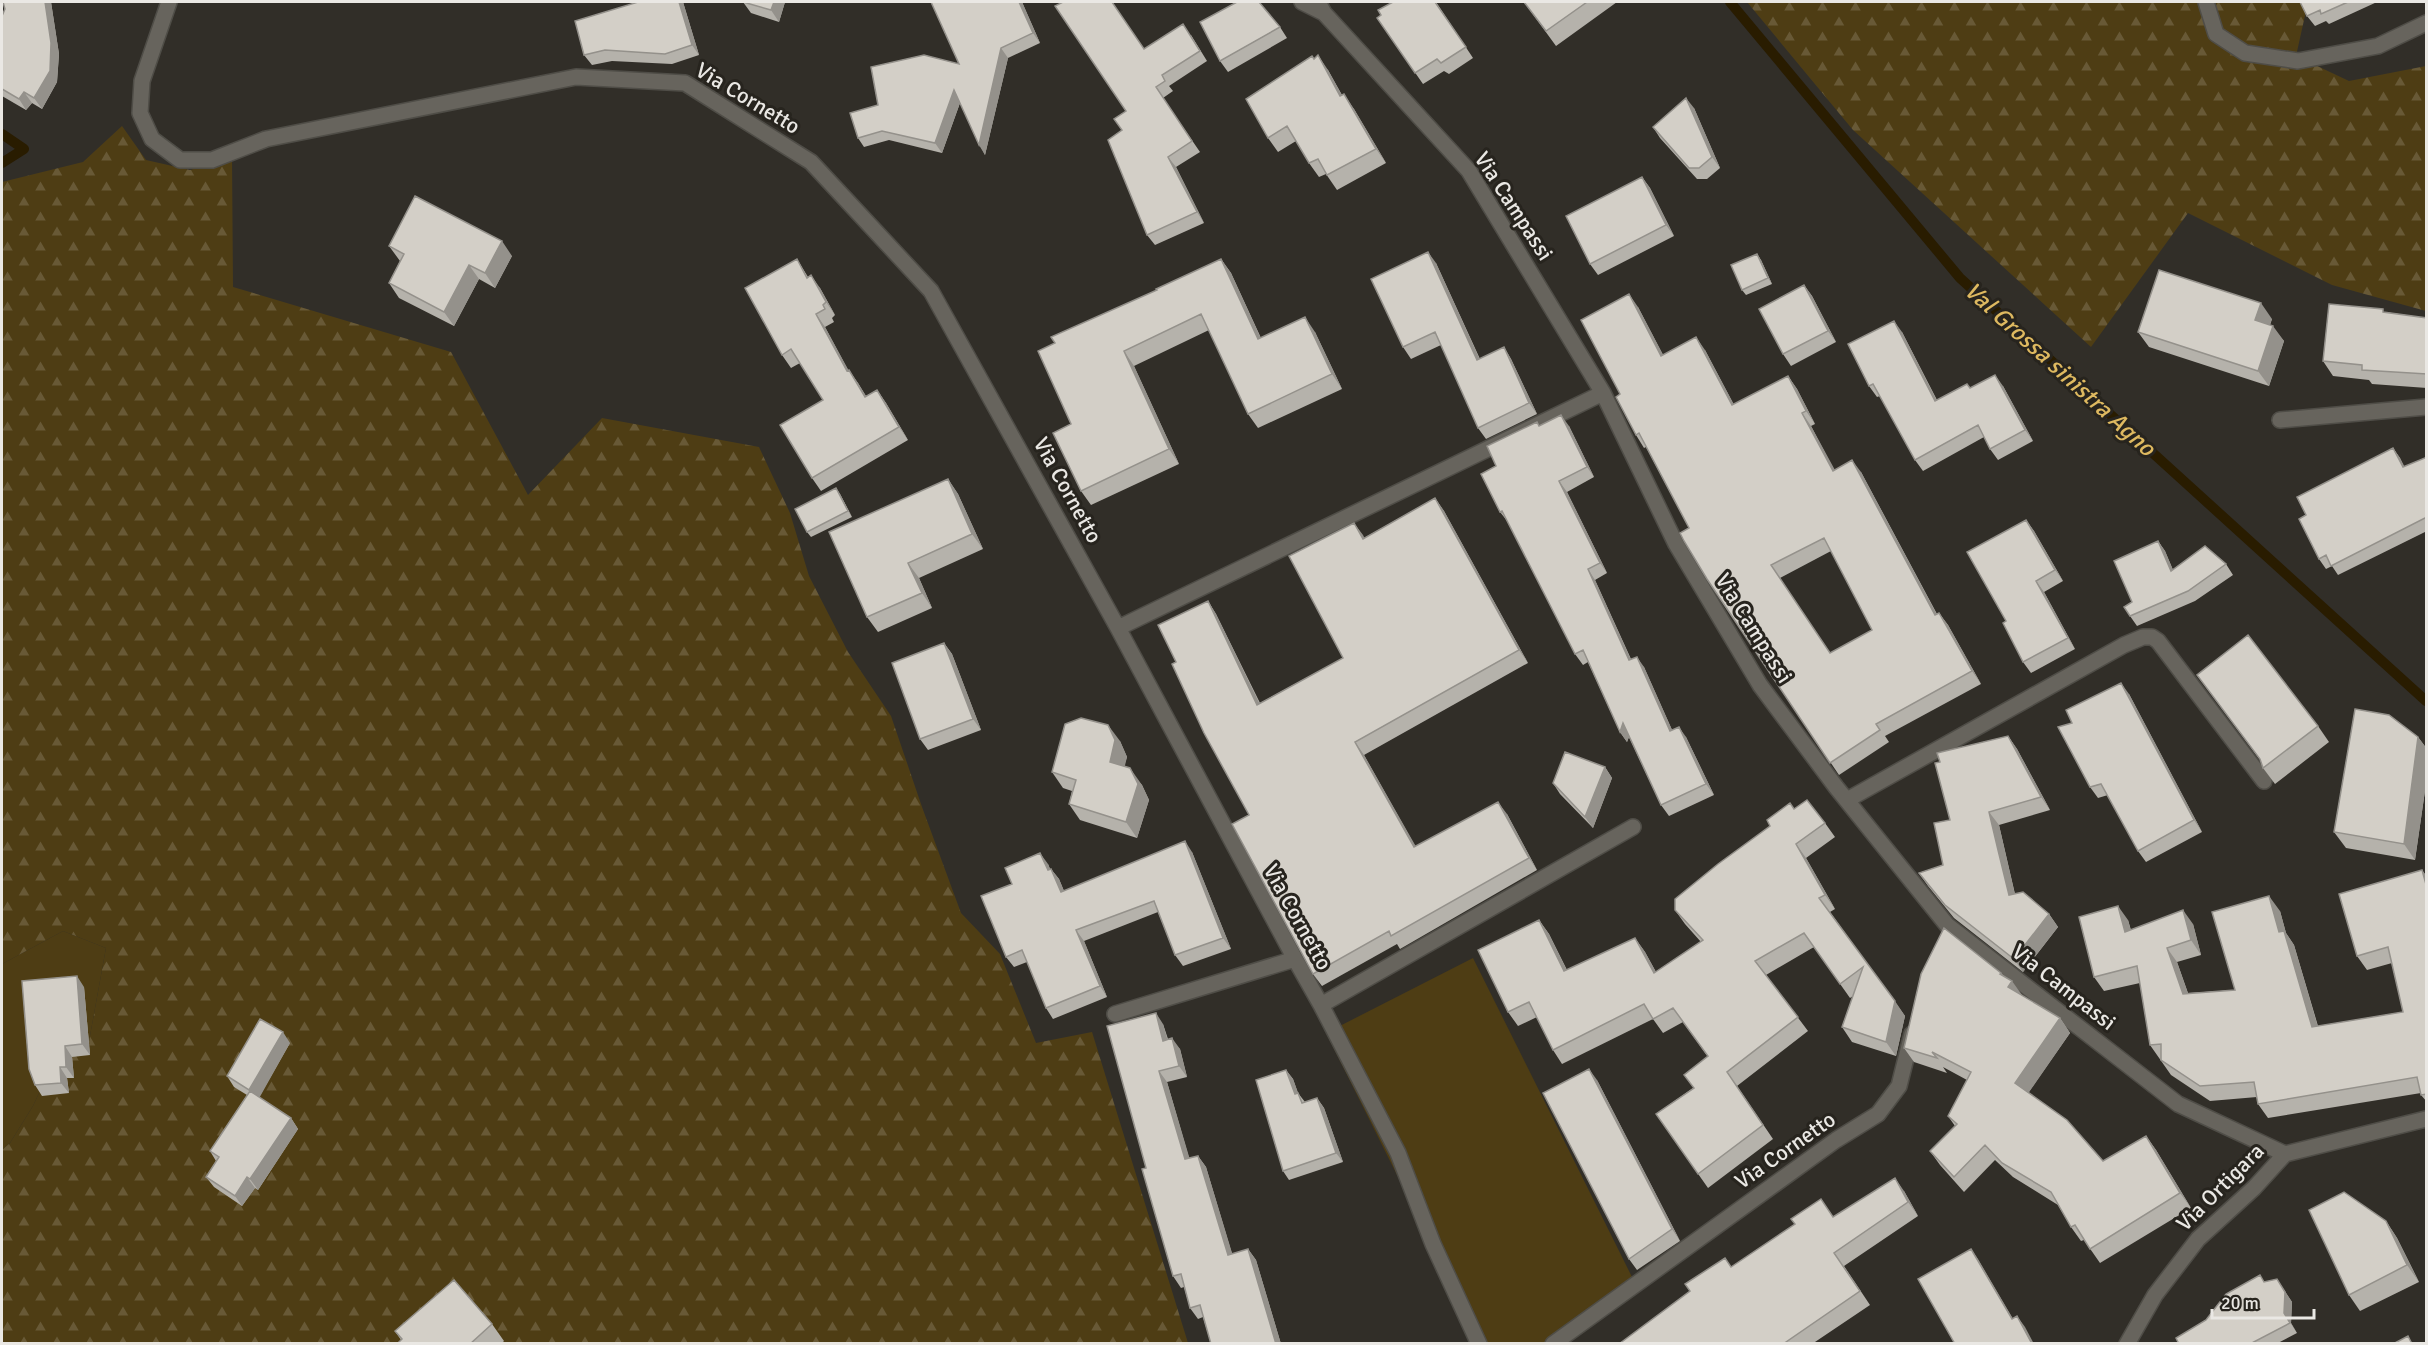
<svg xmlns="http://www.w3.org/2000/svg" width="2428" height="1345" font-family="Signika,sans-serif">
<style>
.green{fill:#4e3d14}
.forest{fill:url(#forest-firs)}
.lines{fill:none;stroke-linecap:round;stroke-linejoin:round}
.stream{stroke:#291c00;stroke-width:10}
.minor-casing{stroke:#4f4d47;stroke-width:18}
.minor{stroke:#67645d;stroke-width:15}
.wall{fill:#b5b2ab;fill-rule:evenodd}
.shaded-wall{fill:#94918b}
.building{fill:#d3cfc7;stroke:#94918b;stroke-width:1.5;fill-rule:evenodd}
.labels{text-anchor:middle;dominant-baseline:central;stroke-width:6;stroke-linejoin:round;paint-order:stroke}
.street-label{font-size:22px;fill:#eae8e4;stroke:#27241e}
.water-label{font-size:24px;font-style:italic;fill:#deb960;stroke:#27241e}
</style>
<defs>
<pattern id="forest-firs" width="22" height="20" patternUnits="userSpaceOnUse" patternTransform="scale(1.5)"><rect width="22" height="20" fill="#4e3d14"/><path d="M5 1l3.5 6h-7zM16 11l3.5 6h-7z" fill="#685936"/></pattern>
</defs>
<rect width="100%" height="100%" fill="#312e28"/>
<path class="green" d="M63,931L106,948L88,1047L49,1072L33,1106L10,1143L2,1150V964Z
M1473,958L1638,1289L1567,1343H1481L1326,1033Z"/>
<path class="forest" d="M1747,2H2308L2296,56L2349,81L2426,66V311L2332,285L2188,213L2091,347L1853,130Z
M122,126L146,160L190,170L232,158L233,287L451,352L528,495L602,418L759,447L790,513L809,576L848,652L891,716L922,807L961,913L1000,954L1036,1043L1092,1032L1188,1343H2V1150L10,1143L33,1106L49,1072L88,1047L106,948L63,931L2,964V182L83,162Z"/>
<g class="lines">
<path class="stream" d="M1730,2L1960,278L2426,701
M2,134L24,149L2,163"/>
<defs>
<path id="minor" d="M169,2L142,81L140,113L152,139L180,160H212L266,139L576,77L685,83L811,162L931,291L1118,628L1295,959L1321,1005L1398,1153L1433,1244L1479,1344
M1302,2L1324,13
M1318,2L1324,13L1469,171L1603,393L1676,544L1760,685L1836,787L1947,925L2178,1104L2285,1154
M2206,2L2216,34L2245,53L2298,61L2378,46L2426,23
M2280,420L2426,407
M1118,628L1603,393
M1847,800L2124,645L2143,637H2152L2158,641L2264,781
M1321,1005L1633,827
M1115,1014L1295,959
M1553,1344L1836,1140L1878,1114L1899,1086L1912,1034
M2127,1344L2155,1295L2198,1239L2254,1188L2285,1154L2426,1119"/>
</defs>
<use href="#minor" class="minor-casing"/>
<use href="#minor" class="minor"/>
</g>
<path class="wall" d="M3,2H51L59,54L57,82L42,109L32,103L26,110L2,96V16L5,9Z
M683,2L699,55L672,64L612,61L592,65L584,55Z
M743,2H785L779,22L751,13Z
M1022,2L1040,43L1008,58L985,155L960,103L942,153L889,140L864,147L858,138L878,105L959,64Z
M1436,2L1473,58L1449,74L1444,71L1423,84L1377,18Z
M1524,2H1617L1556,46Z
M2300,2H2377L2329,24L2326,21L2315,26L2307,16Z
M1280,27L1287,38L1228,72L1220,61Z
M1191,35L1207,61L1169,86L1173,91L1163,98L1200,152L1176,167L1204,223L1155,245L1147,235L1122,130L1126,111L1144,49Z
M1314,59L1328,70L1342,95L1354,109L1386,163L1337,190L1326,174L1319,177L1309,163L1296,141L1278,152L1268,138Z
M1694,108L1720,168L1707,179H1697L1660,138L1653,127Z
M1642,177L1650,188L1674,236L1598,275L1590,264Z
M389,246L512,256L495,288L479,279L454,326L399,298L389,283L400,261Z
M1757,254L1761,260L1772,284L1746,295L1742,290Z
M797,259L808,277L820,288L835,315L832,318L834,322L825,327L848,370L858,383L866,396L877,390L886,403L908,440L821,491L812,478L823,400L800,363L791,368L782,355Z
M1221,259L1231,273L1261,338L1315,332L1342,389L1258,428L1248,414L1209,330L1134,366L1179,464L1091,505L1081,491L1071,424L1055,343L1157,290Z
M1436,263L1480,359L1504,347L1511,359L1537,414L1486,439L1478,428L1441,345L1411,359L1403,347Z
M1804,285L1812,296L1836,342L1791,366L1783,354Z
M1638,307L1663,355L1705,350L1734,405L1788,376L1797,389L1815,424L1811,426L1834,470L1861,472L1937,614L1939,613L1948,625L1981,684L1885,736L1889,742L1839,775L1707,579L1689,528L1646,447L1644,448L1636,435L1620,394ZM1831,551L1872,630L1830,653L1780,578Z
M2385,312L2427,318V388L2372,384L2369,380L2333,376L2323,361Z
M2272,319L2270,325L2284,341L2269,386L2149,347L2138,332Z
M1902,332L1937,400L1970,388L2003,386L2033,441L1998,460L1990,449L1984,437L1923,471L1915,460L1880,396L1877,397L1869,386Z
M1540,426H1569L1594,477L1567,492L1607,573L1595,580L1631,659L1644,667L1672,730L1686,737L1714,795L1669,816L1661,805L1629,737L1627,742L1620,732L1588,662L1583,665L1575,654L1508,522L1500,512L1496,466Z
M2393,448L2400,458L2404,467L2427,457V531L2338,575L2332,566L2326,569L2319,559L2306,515Z
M948,479L958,494L983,549L919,578L932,608L878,632L867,617Z
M836,488L840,494L852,517L811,537L807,532Z
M1435,498L1444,511L1528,663L1364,755L1415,846L1507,814L1537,870L1400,949L1397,944L1322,986L1313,974L1249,815L1176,662L1208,601L1216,614L1260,703L1343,658L1354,523L1364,538Z
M2026,520L2034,531L2063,581L2044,592L2075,649L2031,673L2023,662L2006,621Z
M2158,541L2165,551L2173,570L2226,564L2233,575L2195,601L2137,626L2130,616L2132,602Z
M944,643L952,654L981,730L928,750L920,739Z
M2197,675L2318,726L2329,742L2275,784L2263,768L2261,761Z
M2129,694L2202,832L2146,862L2138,851L2108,795L2098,798L2090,787L2072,723Z
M2008,736L2017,749L2050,810L1999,825L2015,894L2049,914L2058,927L2023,972L1954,918L1928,886L1919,873L1943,865Z
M2418,737L2427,749V777L2415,860L2346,848L2334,832Z
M1120,741L1127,757L1124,766L1142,785L1149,800L1137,838L1080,820L1069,804L1072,791L1063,788L1052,772Z
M1605,767L1612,778L1593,828L1560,794L1553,783Z
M1794,809L1825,823L1835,837L1806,858L1835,909L1830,912L1905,1016L1896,1056L1852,1042L1842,1027L1853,996L1850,998L1814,947L1766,975L1808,1031L1737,1086L1773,1139L1708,1188L1656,1114L1693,1088L1708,1057L1683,1022L1663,1033L1653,1019L1562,1064L1553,1050L1537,1017L1518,1026L1508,1012L1539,920L1549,934L1567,970L1635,938L1645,952L1656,972L1701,942L1685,924L1675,910Z
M1192,852L1231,949L1183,966L1175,955L1158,912L1084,941L1107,997L1053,1019L1046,1008L1027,962L1014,967L1006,957L1012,884L1048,864L1050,869H1051L1059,879L1064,891Z
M2422,870L2427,877V1102L2421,1095V1093L2268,1118L2258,1104L2257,1097L2210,1101L2171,1075L2150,1045L2140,983L2104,991L2094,977L2128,920L2131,930L2193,924L2201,955L2177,962L2188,993L2235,990L2280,911L2286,933L2294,945L2318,1026L2403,1012L2392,963L2367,970L2357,956Z
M2001,973L2021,995L2060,1018L2070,1033L2028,1093L2103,1161L2146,1136L2156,1150L2191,1208L2100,1263L2084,1240L2081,1241L2071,1227L2058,1205L2013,1177L1995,1160L1964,1192L1940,1165L1930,1151L1955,1126L1948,1116L1967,1080L1943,1067L1947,1073L1914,1062L1904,1048Z
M84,987L90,1055L72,1057L74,1078H67L69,1093L42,1096L35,1085Z
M1163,1024L1168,1039L1180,1049L1187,1077L1167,1082L1189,1158L1198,1156L1206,1167L1232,1254L1248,1249L1256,1260L1281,1344H1211L1203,1317L1198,1319L1190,1308L1184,1287L1181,1288L1173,1276L1146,1168Z
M290,1043L259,1097L291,1118L298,1129L258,1190L255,1188L242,1206L214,1187L206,1177L216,1161L210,1151L247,1095L234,1087L227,1076Z
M1286,1070L1293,1079L1298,1093L1305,1102L1317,1098L1324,1108L1343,1162L1289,1180L1283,1171Z
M1597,1080L1680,1241L1637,1270L1629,1259Z
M1904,1191L1918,1216L1844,1266L1870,1305L1812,1344H1619L1731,1267L1833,1217Z
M2386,1221L2397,1238L2419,1282L2360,1311L2349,1295Z
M2265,1282L2284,1290L2292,1302L2291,1323L2297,1333L2276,1344H2179L2206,1320Z
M492,1324L504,1341L501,1344H397L401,1340L395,1331Z"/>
<path class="shaded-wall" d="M45,2H51L59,54L57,82L42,109L34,98Z
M679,2H683L699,55L692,45Z
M774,2H785L779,22L771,10Z
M1019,2H1022L1040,43L1033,33Z
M1001,48L1008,58L985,155L979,145Z
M1318,55L1328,70L1350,110L1340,96Z
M954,90L961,100L942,153L935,143Z
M24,92L32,103L26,110L19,99Z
M1344,94L1354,109L1386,163L1376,149Z
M1686,98L1694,108L1720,168L1712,157Z
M1168,157L1176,167L1204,223L1197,212Z
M1642,177L1650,188L1674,236L1666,225Z
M502,241L512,256L495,288L485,273Z
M1428,252L1436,263L1485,371L1477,360Z
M1757,254L1761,260L1772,284L1768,278Z
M1221,259L1231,273L1268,354L1258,339Z
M469,265L479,279L454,326L444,312Z
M811,275L820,288L835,315L826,302Z
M1804,285L1812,296L1836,342L1828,331Z
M1629,294L1638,307L1670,368L1661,356Z
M2261,303L2272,319L2266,335L2255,320Z
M816,314L825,327L856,384L847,371Z
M1305,317L1315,332L1342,389L1332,374Z
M1894,321L1902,332L1943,413L1935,401Z
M2273,326L2284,341L2269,386L2258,371Z
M1696,337L1705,350L1741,418L1732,405Z
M1504,347L1511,359L1537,414L1529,403Z
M1124,351L1134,366L1179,464L1169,449Z
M849,370L858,383L874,410L865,397Z
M1995,375L2003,386L2033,441L2025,430Z
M1788,376L1797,389L1815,424L1806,411Z
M877,390L886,403L908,440L899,427Z
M1802,413L1811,426L1842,483L1833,471Z
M1561,415L1569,426L1594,477L1587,467Z
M2393,448L2400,458L2410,477L2403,467Z
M1852,460L1861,472L1944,628L1935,615Z
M948,479L958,494L983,549L972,534Z
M1559,481L1567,492L1607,573L1600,563Z
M836,488L840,494L852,517L848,511Z
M1435,498L1444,511L1528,663L1519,650Z
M2026,520L2034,531L2063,581L2055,570Z
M1354,523L1363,535L1371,551L1363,539Z
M2158,541L2165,551L2178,582L2171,571Z
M908,563L919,578L932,608L922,593Z
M1588,569L1595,580L1636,671L1629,660Z
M2036,581L2044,592L2075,649L2068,638Z
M1208,601L1216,614L1266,717L1257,705Z
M1939,613L1948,625L1981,684L1972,671Z
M944,643L952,654L981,730L973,719Z
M1637,657L1644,667L1677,741L1670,731Z
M2121,683L2129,694L2202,832L2194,820Z
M1623,723L1630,734L1627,742L1620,732Z
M1108,725L1120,741L1127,757L1122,778L1110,762Z
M1679,727L1686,737L1714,795L1706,784Z
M2008,736L2017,749L2050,810L2041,797Z
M2418,737L2427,749V777L2415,860L2404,844Z
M1355,742L1364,755L1423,859L1414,847Z
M1605,767L1612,778L1593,828L1585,817Z
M1130,768L1142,785L1149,800L1137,838L1126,822Z
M1498,802L1507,814L1537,870L1529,858Z
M1989,812L1999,825L2018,908L2009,895Z
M1185,841L1192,852L1231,949L1223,938Z
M1796,844L1806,858L1835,909L1825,895Z
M1040,853L1048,864L1055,881L1048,870Z
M1051,869L1059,879L1069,903L1061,892Z
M2422,870L2427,877V888Z
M2269,896L2280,911L2286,933L2294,945L2322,1041L2312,1027L2279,932Z
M2118,906L2128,920L2135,947L2125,932Z
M2183,910L2193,924L2201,955L2191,940Z
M2049,914L2058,927L2023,972L2014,959Z
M1539,920L1549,934L1574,985L1564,971Z
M1076,930L1084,941L1107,997L1100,986Z
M1635,938L1645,952L1664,987L1654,973Z
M2167,948L2177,962L2193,1008L2183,994Z
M2001,973L2009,984L2012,981L2022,995L2018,1001L2000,974Z
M77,976L84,987L90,1055L82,1044Z
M1895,1001L1905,1016L1896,1056L1886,1042Z
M1156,1013L1163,1024L1171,1052L1163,1041Z
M2060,1018L2070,1033L2025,1098L2015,1083Z
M283,1032L290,1043L257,1102L249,1090Z
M1172,1038L1180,1049L1187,1077L1179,1066Z
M65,1046L72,1057L74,1078L66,1067Z
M60,1067L67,1078L69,1093L61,1083Z
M1589,1069L1597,1080L1680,1241L1672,1229Z
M1286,1070L1293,1079L1302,1104L1295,1094Z
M1159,1071L1167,1082L1193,1170L1185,1159Z
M1317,1098L1324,1108L1343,1162L1336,1153Z
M291,1118L298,1129L258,1190L250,1179Z
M2146,1136L2156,1150L2191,1208L2180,1193Z
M1198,1156L1206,1167L1236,1266L1228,1255Z
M247,1177L255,1188L242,1206L235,1196Z
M1895,1178L1904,1191L1918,1216L1908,1202Z
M2386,1221L2397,1238L2419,1282L2407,1265Z
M1248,1249L1256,1260L1281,1344H1276Z
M1971,1249L1978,1259L2019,1329L2012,1319Z
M2277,1279L2292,1302L2291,1323L2297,1333L2284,1313Z
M2017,1316L2025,1327L2034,1344H2032Z"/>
<path class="building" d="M3,2H45L51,43L50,71L34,98L24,92L19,99L2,89V16L5,9Z
M638,2H679L692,45L665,54L605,50L584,55L575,21Z
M743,2H774L771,10Z
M931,2H1019L1033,33L1001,48L979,145L954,90L935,143L882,131L858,138L850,113L878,105L871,67L924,55L959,64Z
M1063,2H1112L1144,49L1183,24L1200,51L1162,75L1165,81L1156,87L1192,141L1168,157L1197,212L1147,235L1108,140L1122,130L1114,119L1126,111L1055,6Z
M1237,2H1259L1280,27L1220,61L1200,22Z
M1393,2H1435L1466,47L1441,63L1437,59L1415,73L1377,18L1381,15L1378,10Z
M1524,2H1587L1546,31Z
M2300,2H2348L2321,14L2320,10L2307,16Z
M1318,55L1340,96L1344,94L1376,149L1327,175L1318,159L1309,163L1287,126L1268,138L1246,99L1312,56L1314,59Z
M1686,98L1712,157L1699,168H1689L1653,127Z
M1642,177L1666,225L1590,264L1566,216Z
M415,196L502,241L485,273L469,265L444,312L389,283L404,254L389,246Z
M1428,252L1477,360L1504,347L1529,403L1478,428L1435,332L1403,347L1371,279Z
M1757,254L1768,278L1742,290L1731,265Z
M797,259L807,278L811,275L826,302L823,305L825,309L816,314L847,371L849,370L865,397L877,390L899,427L812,478L780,425L823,400L791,349L782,355L745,288Z
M1221,259L1258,339L1305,317L1332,374L1248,414L1201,314L1124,351L1169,449L1081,491L1053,433L1071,424L1038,351L1055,343L1051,337L1157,290L1156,289Z
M2159,270L2261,303L2255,320L2273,326L2258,371L2138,332Z
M1804,285L1828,331L1783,354L1759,309Z
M1629,294L1661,356L1696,337L1732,405L1788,376L1806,411L1802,413L1833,471L1852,460L1935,615L1939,613L1972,671L1876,724L1880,730L1830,763L1707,579L1684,541L1680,533L1689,528L1639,433L1636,435L1616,397L1620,394L1581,320ZM1824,538L1872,630L1830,653L1771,565Z
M2329,304L2383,309V312L2427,318V374L2362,370V365L2323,361Z
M1894,321L1935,401L1967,384L1970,388L1995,375L2025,430L1990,449L1978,425L1915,460L1873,384L1869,386L1848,344Z
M1561,415L1587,467L1559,481L1600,563L1588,569L1629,660L1637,657L1670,731L1679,727L1706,784L1661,805L1623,723L1620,732L1583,650L1575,654L1502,511L1500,512L1481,474L1496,466L1487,446L1537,422L1539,426Z
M2393,448L2403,467L2427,457V517L2331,566L2326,555L2319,559L2299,519L2306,515L2297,497Z
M948,479L972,534L908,563L922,593L867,617L829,532Z
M836,488L848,511L807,532L795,509Z
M1435,498L1519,650L1355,742L1414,847L1498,802L1529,858L1391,936L1389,931L1313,974L1232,824L1249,815L1204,733L1172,664L1176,662L1158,625L1208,601L1257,705L1343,658L1289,556L1354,523L1363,539Z
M2026,520L2055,570L2036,581L2068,638L2023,662L2003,623L2006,621L1967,552Z
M2158,541L2171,571L2205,546L2226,564L2188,591L2130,616L2124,607L2132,602L2114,561Z
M2248,635L2318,726L2263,768L2260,759L2197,675Z
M944,643L973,719L920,739L892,663Z
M2121,683L2194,820L2138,851L2101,784L2090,787L2058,727L2072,723L2066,710Z
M2355,709L2389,715L2418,737L2404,844L2334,832Z
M1081,718L1108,725L1115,740L1110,762L1130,768L1138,784L1126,822L1069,804L1076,780L1052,772L1065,724Z
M2008,736L2041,797L1989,812L1998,850L2009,895L2023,892L2049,914L2014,959L1945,905L1919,873L1943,865L1934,823L1950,820L1935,763L1940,762L1937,753Z
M1565,752L1605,767L1585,817L1553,783Z
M1807,800L1825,823L1796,844L1825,895L1819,898L1895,1001L1886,1042L1842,1027L1863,967L1840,984L1804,933L1755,961L1798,1017L1727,1072L1763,1125L1698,1174L1656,1114L1694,1088L1684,1075L1708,1056L1673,1008L1653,1019L1644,1004L1553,1050L1529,1002L1508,1012L1478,950L1539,920L1564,971L1635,938L1654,973L1703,940L1675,910V899L1718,864L1770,826L1767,820L1790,803L1794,809Z
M1185,841L1223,938L1175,955L1154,901L1076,930L1100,986L1046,1008L1022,950L1006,957L981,896L1012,884L1005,868L1040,853L1048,870L1051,869L1061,892Z
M2422,870L2427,888V1094L2421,1095L2417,1077L2258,1104L2254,1082L2200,1086L2161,1060V1044L2150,1045L2137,966L2094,977L2079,917L2118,906L2125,932L2183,910L2191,940L2167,948L2183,994L2235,990L2212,912L2269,896L2279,932L2284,931L2312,1027L2403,1012L2388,947L2357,956L2339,894Z
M1944,928L2001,973L2000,974L2012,981L2008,987L2060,1018L2015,1083L2067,1120L2103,1161L2146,1136L2180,1193L2090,1249L2075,1225L2071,1227L2051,1192L2002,1163L1985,1145L1954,1177L1930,1151L1957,1124L1948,1116L1971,1072L1932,1052L1937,1058L1904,1048L1921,974Z
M77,976L82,1044L65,1046L66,1067H60L61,1083L35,1085L29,1069L22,981Z
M1156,1013L1163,1041L1172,1038L1179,1066L1159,1071L1185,1159L1198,1156L1228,1255L1248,1249L1276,1344H1211L1200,1305L1190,1308L1181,1274L1173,1276L1142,1169L1146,1168L1107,1026Z
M260,1019L283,1032L249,1090L227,1076Z
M1589,1069L1672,1229L1629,1259L1543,1093Z
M1286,1070L1295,1094L1298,1093L1302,1103L1317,1098L1336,1153L1283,1171L1256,1080Z
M250,1091L291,1118L250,1179L247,1177L235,1196L206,1177L219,1157L210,1151Z
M1895,1178L1908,1202L1834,1253L1860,1291L1783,1344H1619L1690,1291L1685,1284L1725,1258L1731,1267L1795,1224L1791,1219L1821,1199L1833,1217Z
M2344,1192L2386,1221L2407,1265L2349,1295L2309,1210Z
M1971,1249L2012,1319L2017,1316L2032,1344H1955L1918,1279Z
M2260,1275L2264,1282L2277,1279L2285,1292L2284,1313L2290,1323L2250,1344H2179L2176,1338L2206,1320L2226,1294Z
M454,1280L492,1324L470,1344H397L402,1339L395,1331Z
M2408,1336L2412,1344H2393Z"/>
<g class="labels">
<g class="street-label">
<text transform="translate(748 98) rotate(31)">Via Cornetto</text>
<text transform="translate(1514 206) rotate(57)">Via Campassi</text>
<text transform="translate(1068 490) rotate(61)">Via Cornetto</text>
<text transform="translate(1754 628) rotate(58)">Via Campassi</text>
<text transform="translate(1298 917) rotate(61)">Via Cornetto</text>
<text transform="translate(2064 987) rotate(38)">Via Campassi</text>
<text transform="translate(1785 1150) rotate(-35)">Via Cornetto</text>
<text transform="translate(2220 1187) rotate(-45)">Via Ortigara</text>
</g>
<g class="water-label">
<text transform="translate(2060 369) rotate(42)">Val Grossa sinistra Agno</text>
</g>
</g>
<rect width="2428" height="1345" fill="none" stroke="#eae8e4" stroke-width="6"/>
<path d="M2212 1309v9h102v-9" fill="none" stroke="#eae8e4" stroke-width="3"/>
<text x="2221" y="1309" font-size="18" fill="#eae8e4" stroke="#27241e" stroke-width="4.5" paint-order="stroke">20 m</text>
</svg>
